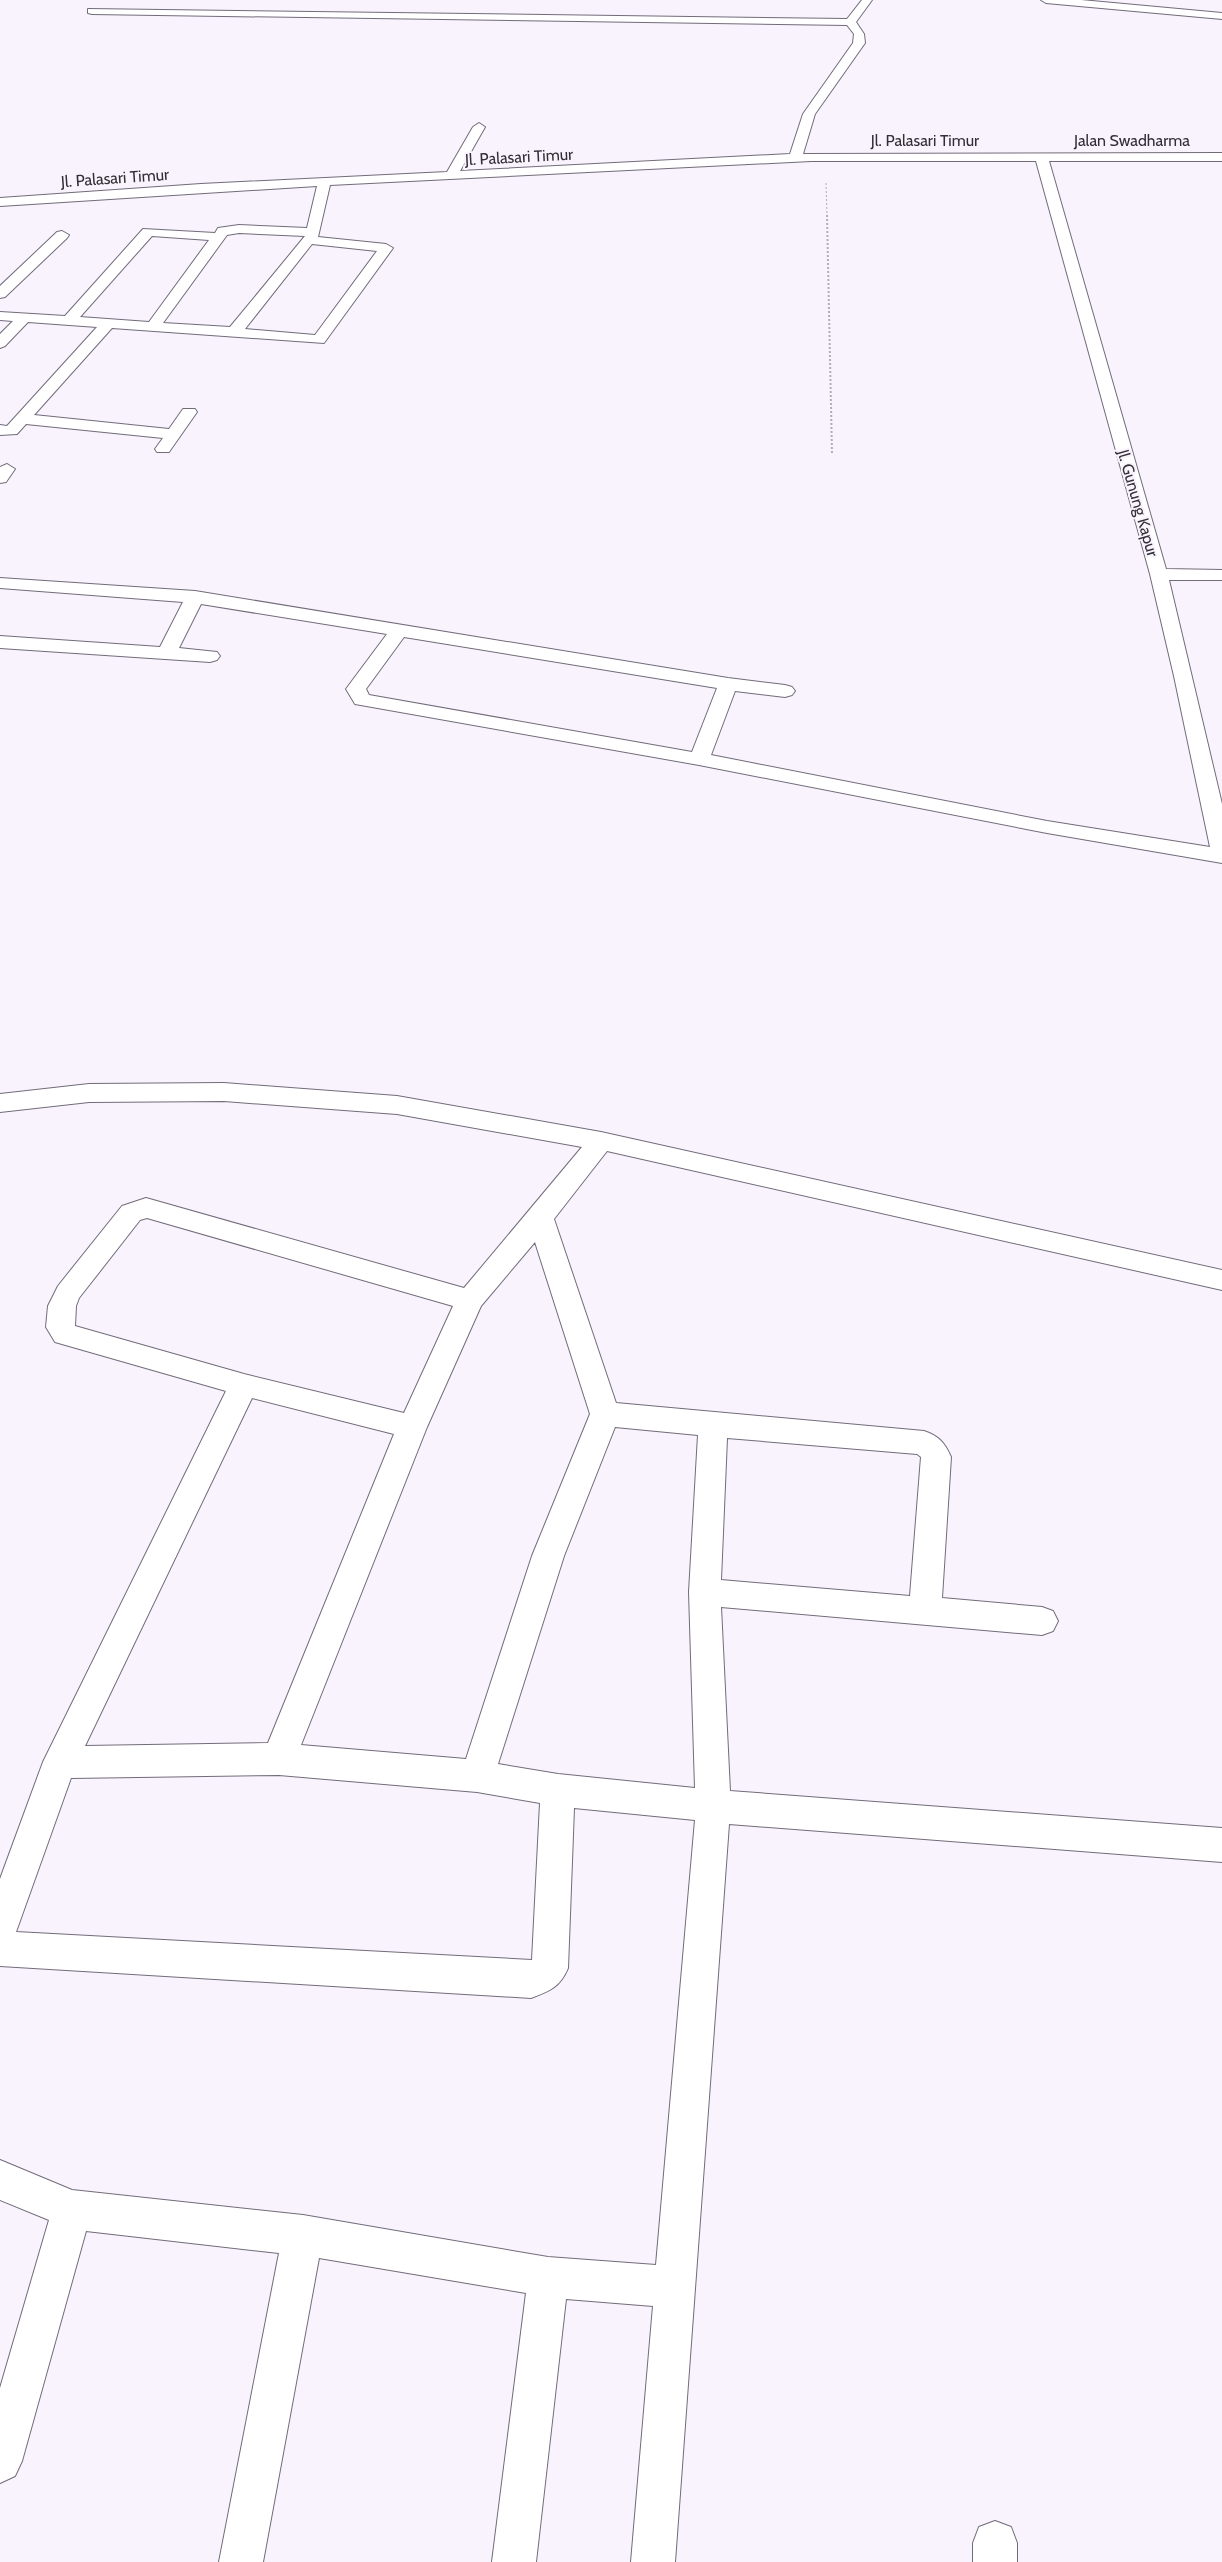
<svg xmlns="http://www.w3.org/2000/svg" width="1222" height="2562" font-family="Cabin,sans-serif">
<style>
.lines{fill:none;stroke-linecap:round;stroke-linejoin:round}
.minor-casing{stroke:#736b7a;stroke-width:2}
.path-far1{stroke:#b1adb6;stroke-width:1;stroke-dasharray:2 2;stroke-linecap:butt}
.path{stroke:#b1adb6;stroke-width:2;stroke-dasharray:2 2;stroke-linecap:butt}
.minor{fill:#fff;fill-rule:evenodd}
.labels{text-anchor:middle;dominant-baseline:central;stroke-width:4;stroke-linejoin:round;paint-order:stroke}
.far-street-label{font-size:16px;fill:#322f35;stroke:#f8f3fd}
</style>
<rect width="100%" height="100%" fill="#f8f3fd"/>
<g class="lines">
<defs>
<path id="minor" d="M862,0H872L856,22L864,34L865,43L815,114L803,154L1222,153V161H1049L1166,569L1222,570V580H1169L1222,804V863L1047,833L699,765L355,704L346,689L387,634L201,604L179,648L217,652L220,656L217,660L210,662L0,648V636L160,647L183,602L0,588V578L195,591L728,678L785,685L792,687L795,691L792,695L785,697L735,691L711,755L1047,821L1210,847L1174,676L1150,574L1036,161H811L330,185L318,237L386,244L393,248L324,343L112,328L34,415L169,429L183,409H195L197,412L169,452H157L155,449L163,438L26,424L17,434L0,435V425L7,426L97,327L28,322L5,346L0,348V334L13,321L0,320V312L65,316L143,229L215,233L218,228L239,225L307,228L317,186L0,206V198L201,184L447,172L473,127L479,123L485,127L460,171L790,154L803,114L853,43L854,34L847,25L92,14L88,13V9L847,19ZM239,233L305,236L230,327L163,323L227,235ZM152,236L209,240L149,322L80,317ZM312,244L377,251L315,335L245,329ZM404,637L717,688L692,752L369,695L366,689Z
M1041,0H1081L1222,13V19L1046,3Z
M62,231L69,235L67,238L5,297L0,298V286L57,232Z
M7,464L15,469L6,482L0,483V467Z
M224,1083L397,1096L601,1132L1222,1270V1290L607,1151L554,1219L616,1403L924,1431C939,1436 945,1443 951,1457L942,1598L1042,1607L1053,1611L1058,1621L1053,1631L1042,1635L721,1607L730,1791L1222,1828V1862L729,1824L675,2562H631L653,2306L566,2299L536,2562H492L526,2293L319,2258L263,2562H219L279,2253L86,2231L22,2461L15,2476L0,2483V2388L49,2220L0,2200V2160L72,2190L303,2215L548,2257L656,2265L695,1820L574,1808L568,1968C560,1987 550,1991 531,1998L0,1966V1879L43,1762L226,1391L55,1342L46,1327L48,1306L58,1286L122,1206L146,1198L464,1288L582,1147L397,1114L224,1101L89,1102L0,1112V1094L89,1084ZM147,1218L453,1306L404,1413L244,1374L75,1326L76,1306L79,1298L140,1220ZM535,1242L590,1414L532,1556L466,1759L301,1745L427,1427L481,1306ZM252,1398L394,1434L268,1743L85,1746ZM615,1427L698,1435L689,1592L695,1788L558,1774L498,1764L564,1556ZM727,1438L917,1454L921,1457L910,1596L721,1580ZM279,1775L477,1792L540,1803L532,1960L16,1932L71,1778Z
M995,2521L1011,2527L1017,2543V2562H973V2543L979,2527Z"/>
</defs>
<use href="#minor" class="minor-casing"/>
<path class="path-far1" d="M826,183L827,216"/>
<path class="path" d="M827,215L832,453"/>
<use href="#minor" class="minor"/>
</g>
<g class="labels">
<g class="far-street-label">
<text x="925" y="140">Jl. Palasari Timur</text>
<text x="1132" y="140">Jalan Swadharma</text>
<text transform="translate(519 157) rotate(-3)">Jl. Palasari Timur</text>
<text transform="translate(115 178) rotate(-4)">Jl. Palasari Timur</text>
<text transform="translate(1138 503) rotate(74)">Jl. Gunung Kapur</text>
</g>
</g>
</svg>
